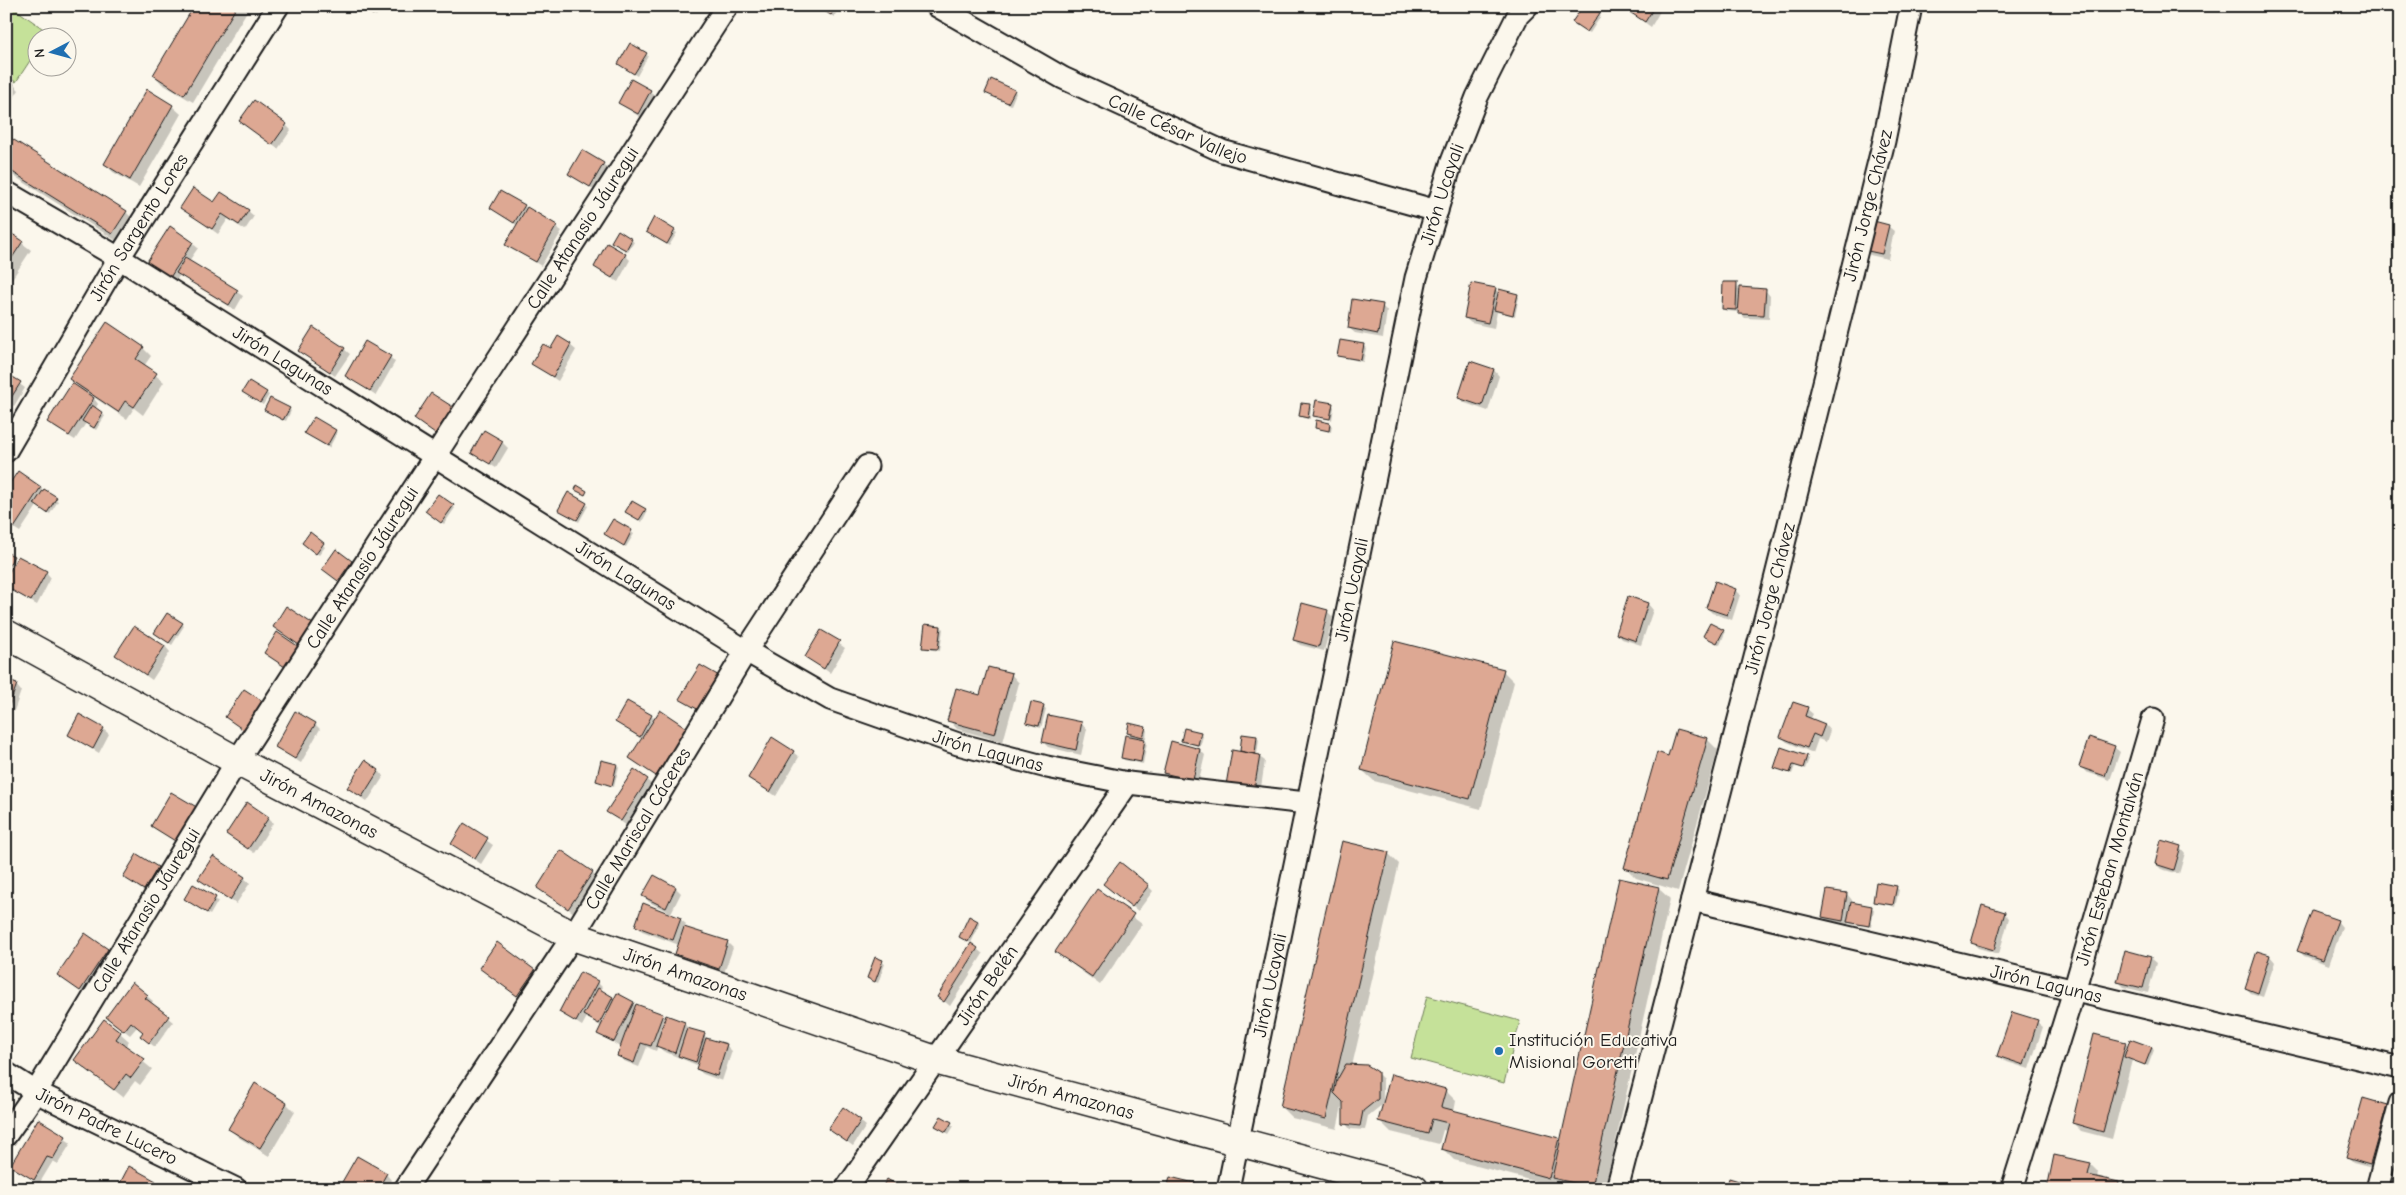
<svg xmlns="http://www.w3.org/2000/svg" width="2406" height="1195" font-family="'Comic Neue',sans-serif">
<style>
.green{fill:#c5e199;stroke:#707e5a}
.shadow{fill:#0003}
.building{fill:#dda893;stroke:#1c1c1c}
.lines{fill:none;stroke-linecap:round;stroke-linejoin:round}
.street-casing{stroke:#1c1c1c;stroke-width:25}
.secondary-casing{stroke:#1c1c1c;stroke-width:31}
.street{stroke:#fbf7ec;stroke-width:21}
.secondary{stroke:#fbf7ec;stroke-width:28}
.poi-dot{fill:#1f6fb2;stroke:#fbf7ec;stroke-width:2}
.labels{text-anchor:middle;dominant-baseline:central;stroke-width:4;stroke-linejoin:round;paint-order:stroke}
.street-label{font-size:19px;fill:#1c1c1c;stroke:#fbf7ec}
.poi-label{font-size:19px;fill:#1c1c1c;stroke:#fbf7ec;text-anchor:start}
</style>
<rect width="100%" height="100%" fill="#fbf7ec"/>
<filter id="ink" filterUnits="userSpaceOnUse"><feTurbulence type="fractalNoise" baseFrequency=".02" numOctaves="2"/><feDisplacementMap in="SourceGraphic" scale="10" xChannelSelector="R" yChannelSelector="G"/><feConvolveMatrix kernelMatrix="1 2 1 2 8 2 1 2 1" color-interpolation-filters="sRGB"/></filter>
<g filter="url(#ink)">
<path class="green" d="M6,6H11L49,33L46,37L38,38L37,50L16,82L6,76Z
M1427,996L1520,1021L1504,1083L1411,1058Z"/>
<path class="shadow" d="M195,6H250L193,102L162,84L154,75Z
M362,6H383L376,16Z
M805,6H820L816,12Z
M825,6H840L834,17L826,12Z
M1632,6H1663L1651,27L1629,11Z
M1599,14L1601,16L1590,33L1576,24Z
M646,54L648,56L637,76L619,64Z
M14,85L19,90L13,99L6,95Z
M650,91L655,97L643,119L619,103Z
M1014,91L1016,93L1011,105L986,92Z
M172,106L181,114L139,187L113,172L105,164Z
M286,125L291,130L278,149L246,126Z
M6,137L126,212L137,223L123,245L6,171Z
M603,164L609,170L596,191L570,174Z
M214,203L248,211L254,216L245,230L228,219L218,234L182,208Z
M524,206L562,231L541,266L507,244L518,226L491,208Z
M1888,226L1894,231L1888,259L1870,255L1865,250Z
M6,231L31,250L6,288Z
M674,231L677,233L669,246L647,232Z
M618,232L634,242L628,252L613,242Z
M192,243L198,248L189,261L243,296L235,310L180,275L174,283L153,268Z
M625,255L630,260L618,282L595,267Z
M1736,284L1739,289L1765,290L1770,296L1769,319L1745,318L1739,312L1726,311L1723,309Z
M1495,289L1499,293L1517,295L1519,297L1515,316L1497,312L1494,328L1471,323L1465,318Z
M1382,306L1387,311L1383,338L1355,333L1349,328Z
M570,345L576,350L558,381L533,364L552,350Z
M1363,345L1366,348L1363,362L1338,356Z
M143,348L151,356L144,366L164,382L143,415L134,408L127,419L92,396L98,404L95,409L105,416L96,430L86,423L75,440L54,427L81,389L71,379Z
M344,349L350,354L335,376L299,351Z
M390,357L395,362L376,395L347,376Z
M1470,363L1494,370L1499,376L1488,411L1465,403L1459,398Z
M6,374L25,388L14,406L6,401Z
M250,383L269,395L263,405L246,394Z
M1332,404L1334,407L1332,420L1314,416Z
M1309,406L1311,408L1310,419L1303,418L1300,416Z
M452,408L457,413L441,438L416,419Z
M289,409L291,411L286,421L268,412Z
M6,410L10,413L6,418Z
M1329,424L1332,426L1331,432L1316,428Z
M335,431L337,433L329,448L308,435Z
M502,442L508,448L496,468L472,453Z
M40,488L58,501L50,514L37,506L20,532L6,523V491Z
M586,504L588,506L579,522L562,512Z
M453,506L455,508L444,524L429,514Z
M645,510L647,512L642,522L627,512Z
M613,520L634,534L626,547L608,536Z
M310,534L325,547L319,555L306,545Z
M6,554L17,561L46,572L51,578L37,605L6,587Z
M351,562L354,564L341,582L326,571Z
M1735,590L1740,595L1732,620L1712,613L1707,608Z
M1629,598L1648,604L1653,610L1641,645L1622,639L1617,633Z
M1327,611L1333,617L1324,651L1300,645L1294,640Z
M182,624L184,626L172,645L158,635Z
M312,625L317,630L305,650L274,627Z
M941,627L943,629L940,651L926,649L924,647Z
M1723,631L1725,633L1720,645L1705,636Z
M822,632L845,648L830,673L807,657Z
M165,646L170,652L152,680L117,655Z
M1503,671L1514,682L1481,809L1374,781L1362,770Z
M1011,674L1019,683L1003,742L957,729L949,720Z
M6,681L16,685L21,691L14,711L6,708Z
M1043,706L1046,709L1041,728L1030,725L1027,723Z
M1807,709L1813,714L1810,720L1825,725L1830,731L1826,742L1818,739L1813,753L1787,742L1781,737Z
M6,712L10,716L6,726Z
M651,716L656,720L686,729L662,780L631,758L643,740L616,722Z
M315,724L320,729L301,763L276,747Z
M1082,724L1087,729L1081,755L1048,747L1043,742Z
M1145,728L1147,730L1146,738H1142L1147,742L1143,764L1124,760L1122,758L1133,738L1128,733Z
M103,729L109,734L99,753L70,735Z
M1185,730L1203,736L1200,747L1183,741Z
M1257,737L1259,740L1257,755L1265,761L1260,794L1233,790L1243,753L1241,751Z
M1707,739L1718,750L1678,891L1636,878L1625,867L1669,757Z
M2114,747L2120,752L2110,780L2086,772L2081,767Z
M1200,750L1205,755L1198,784L1170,778L1165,772Z
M793,752L799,757L776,796L749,778Z
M1806,757L1809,759L1805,769L1795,766L1792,774L1776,767Z
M602,761L619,767L614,787L597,781Z
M378,771L384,776L367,802L349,788Z
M634,771L653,785L627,826L608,812Z
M205,816L185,848L152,826Z
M268,818L273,823L254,853L228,834Z
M464,825L493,845L481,864L453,844Z
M2180,847L2185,853L2179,874L2161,869L2156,864Z
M1388,853L1399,864L1352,1066L1377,1073L1383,1079V1104L1368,1116L1365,1130L1350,1129L1345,1123L1343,1102L1337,1129L1292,1118L1281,1107Z
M137,855L163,874L149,895L124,877Z
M592,873L597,878L574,913L538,887Z
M654,876L676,888L681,893L671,913L649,902L644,896Z
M244,878L250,883L236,904L199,879Z
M194,886L218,901L210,915L186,899Z
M1148,886L1153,891L1138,911L1110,889Z
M1896,887L1899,890L1895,907L1875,901Z
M1658,888L1670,899L1605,1189H1566L1561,1185L1560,1188L1454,1160L1443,1149L1447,1131L1443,1130L1439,1144L1391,1132L1380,1121L1445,1090L1456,1101L1454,1112L1558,1139L1561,1142Z
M1097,891L1142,924L1100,985L1056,952Z
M1847,894L1852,900L1851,903L1874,909L1871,927L1851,924L1849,921L1848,925L1829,922L1824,917Z
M2004,913L2009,918L1999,954L1978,948L1973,943Z
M680,919L686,924L684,928L727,942L733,948L724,973L682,959L676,954L679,945L642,931L636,925Z
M2337,921L2342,927L2329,965L2304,956L2299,951Z
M978,922L980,924L971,943L963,939L960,937Z
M86,935L113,955L86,995L59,975Z
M497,944L540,977L523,1000L486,973Z
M977,949L983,954L950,1006L939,997Z
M2258,952L2270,956L2275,962L2263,997L2251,993L2246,988Z
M875,958L885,964L878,983L868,978Z
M2150,958L2156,963L2148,993L2124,987L2119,982Z
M597,982L602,987L600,991L615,1000L618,995L636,1006L662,1015L666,1019L684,1023L689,1030L727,1046L732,1051L722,1081L703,1074L697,1069L699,1066L663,1051L658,1046L656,1051L647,1047L639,1067L624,1061L618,1056L621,1048L598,1033L602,1027L587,1017L582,1026L560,1012Z
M147,996L153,1001L151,1004L173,1022L155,1047L147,1041L144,1032L137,1027L130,1035L113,1022Z
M2037,1022L2043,1027L2029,1069L2004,1061L1999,1056Z
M120,1033L129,1041L125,1047L152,1069L140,1085L135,1081L123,1097L76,1060Z
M2125,1044L2129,1047L2151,1048L2154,1050L2148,1066L2132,1060L2112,1139L2081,1131L2073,1123Z
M6,1103L12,1109L6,1119Z
M287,1104L295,1112L269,1156L238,1137L230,1129Z
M2386,1106L2392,1112L2376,1169L2353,1163L2348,1158Z
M941,1118L954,1126L949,1134L939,1128Z
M38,1121L71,1143L58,1164L53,1161L39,1184L12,1165Z
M860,1121L866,1126L853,1146L830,1129Z
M2090,1164L2098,1172L2097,1178L2118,1183L2124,1189H2048Z
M386,1174L391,1180L386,1189H339Z"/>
<path class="building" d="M194,6H237L184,95L153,75Z
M361,6H379L373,15Z
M824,6H836L831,15L822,10Z
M1583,6H1590L1600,13L1587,32L1572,22Z
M1631,6H1655L1645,22L1628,11Z
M630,43L647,53L634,74L618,64Z
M6,78L14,84L7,95H6Z
M631,79L651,90L638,114L618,103Z
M991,79L1015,90L1008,103L985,93Z
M147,89L173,105L130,180L104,164Z
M254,100L287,124L272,145L239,121Z
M6,135L127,211L112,234L6,168Z
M582,150L604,163L590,187L568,174Z
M193,188L214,202L221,192L249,210L239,225L222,214L212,229L180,208Z
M500,191L525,205L514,223L490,208Z
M527,207L557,225L536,262L505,245Z
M654,217L675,230L667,244L646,232Z
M1870,220L1889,225L1882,254L1863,250Z
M170,226L193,242L169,279L146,263Z
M6,230L23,241L6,267Z
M618,230L632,239L626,250L611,242Z
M607,243L626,254L612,278L594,267Z
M185,258L238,290L229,305L176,273Z
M1723,282H1737L1736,310L1722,309Z
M1471,283L1496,288L1488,323L1464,318Z
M1740,287L1766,289L1764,315L1738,314Z
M1499,289L1518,294L1513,315L1494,310Z
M1352,299L1383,304L1378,334L1348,328Z
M107,322L144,347L136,359L157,373L134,407L125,401L118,412L69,379Z
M313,327L345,348L330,372L298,351Z
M558,336L571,344L553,377L531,364L543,344L551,348Z
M1340,340L1364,344L1361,360L1337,356Z
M365,341L391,356L370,391L345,376Z
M1470,361L1494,369L1482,406L1458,398Z
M6,373L21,382L9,401L6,400Z
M249,381L267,392L260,403L242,392Z
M72,383L94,398L69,436L47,422Z
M431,393L453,407L435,434L414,419Z
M270,398L290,408L283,420L264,410Z
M1316,400L1333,403L1330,419L1313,416Z
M1301,403L1310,404L1308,418L1299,416Z
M92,405L103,413L94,428L82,421Z
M314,417L336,430L327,446L304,433Z
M1316,420L1330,423L1329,431L1315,428Z
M484,430L503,441L490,464L471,453Z
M18,471L41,487L14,528L6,522V489Z
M577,485L587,491L585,495L575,490Z
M44,489L57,497L47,513L34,504Z
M568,492L587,503L577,520L558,510Z
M438,494L454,505L441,523L425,511Z
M632,501L646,509L639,520L625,512Z
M613,519L632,530L624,546L604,534Z
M310,532L324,543L316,554L302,543Z
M336,549L352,561L338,581L322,569Z
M6,552L14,556L6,571Z
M18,556L47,571L31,601L6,587V578Z
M1715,581L1736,589L1727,615L1706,608Z
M1628,596L1648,603L1636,641L1616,634Z
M1302,603L1328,610L1319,647L1293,640Z
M286,606L313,624L299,645L273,627Z
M167,613L183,623L169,643L154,633Z
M1710,623L1724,630L1717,643L1703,636Z
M925,624L941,626L938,649L922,648Z
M134,626L165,646L146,675L115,655Z
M821,630L840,641L824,669L805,657Z
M277,632L299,647L285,667L264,653Z
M1394,641L1504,669L1470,799L1361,770Z
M700,665L721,677L699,710L679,699Z
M988,667L1012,673L995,734L947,721L956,688L980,695Z
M6,680L17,684L9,706L6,705Z
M244,689L264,702L245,731L225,717Z
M627,701L652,715L640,737L615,722Z
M1031,702L1044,705L1039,726L1026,723Z
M1793,702L1808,707L1805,716L1825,724L1820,737L1813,734L1807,748L1780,737Z
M660,710L687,728L656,776L629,758Z
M295,711L316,723L295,759L275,747Z
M79,714L104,728L93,749L68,735Z
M1048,715L1082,722L1076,750L1042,742Z
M1129,723L1146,727L1143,737L1127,733Z
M1184,728L1201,732L1198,745L1181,741Z
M1676,729L1708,738L1667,880L1624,868L1657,752L1668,756Z
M1242,734L1257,736L1255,754L1240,751Z
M1125,735L1145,739L1141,762L1121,758Z
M772,737L794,751L770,792L748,778Z
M2089,737L2115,746L2105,776L2079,767Z
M1171,741L1200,749L1193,780L1163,773Z
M1781,747L1807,756L1803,768L1793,765L1790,773L1774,768Z
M1232,750L1260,755L1254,790L1226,785Z
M365,760L379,770L362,797L347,788Z
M601,760L617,764L612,786L596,781Z
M634,769L648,779L621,821L606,812Z
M171,792L200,809L180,844L151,826Z
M247,802L269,817L248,849L226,834Z
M464,823L488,838L475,859L451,844Z
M2161,840L2181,846L2174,870L2155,864Z
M1342,841L1389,852L1326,1119L1280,1107Z
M561,850L593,872L568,909L537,888Z
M137,854L158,867L144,890L123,877Z
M213,856L245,877L230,900L198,879Z
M1120,862L1149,885L1132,907L1103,884Z
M654,875L676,887L666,908L642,896Z
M1619,878L1659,887L1592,1187L1552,1178Z
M1876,882L1897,886L1893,905L1873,902Z
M193,884L216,897L207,913L184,899Z
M1097,889L1134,914L1092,977L1055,952Z
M1827,890L1847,893L1843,921L1822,917Z
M1851,902L1872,906L1869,926L1847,922Z
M643,903L681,918L673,940L635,926Z
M1982,905L2005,912L1994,950L1971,943Z
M2312,911L2338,920L2323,960L2297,951Z
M969,916L978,921L968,942L959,937Z
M684,927L728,941L719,969L675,954Z
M85,933L108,949L80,991L57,975Z
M497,942L535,970L517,996L479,968Z
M971,943L978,948L944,1002L937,997Z
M2125,950L2151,957L2143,988L2117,982Z
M2257,951L2270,955L2258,993L2245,988Z
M875,957L883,960L875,982L867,978Z
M580,972L598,981L576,1022L559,1012Z
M132,982L148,995L145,998L169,1016L149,1043L140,1036L143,1032L131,1022L124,1031L106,1017Z
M598,988L613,997L599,1024L583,1015Z
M617,993L634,1002L614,1042L597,1034Z
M636,1004L663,1014L651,1046L641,1043L634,1063L617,1056Z
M2012,1012L2038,1020L2024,1065L1997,1056Z
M666,1015L685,1022L675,1053L656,1046Z
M104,1019L121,1032L116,1039L145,1059L131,1078L126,1074L114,1090L74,1060Z
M687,1028L705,1033L696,1062L678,1056Z
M2094,1034L2126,1042L2103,1132L2072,1123Z
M706,1038L727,1044L717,1076L696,1069Z
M2130,1039L2152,1047L2145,1065L2124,1057Z
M1346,1064L1367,1065L1378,1072V1099L1363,1111L1360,1126L1343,1124V1102L1334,1093L1337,1080Z
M1391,1074L1446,1089L1441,1107L1559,1138L1549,1178L1441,1149L1448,1123L1432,1119L1428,1134L1378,1121Z
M255,1083L287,1103L260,1148L228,1129Z
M2363,1098L2387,1105L2370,1165L2346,1158Z
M843,1107L861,1120L847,1142L828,1129Z
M941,1116L952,1122L946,1132L935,1126Z
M38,1119L66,1136L53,1159L47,1157L34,1180L10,1166Z
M2054,1155L2091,1163L2088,1175L2119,1182L2118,1189H2047Z
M357,1156L387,1173L378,1189H338Z
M129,1166L156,1181L151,1189H117Z
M1170,1177L1203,1185L1202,1189H1167Z
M1729,1178L1762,1188V1189H1726Z
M887,1179L904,1189H881Z
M155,1183L166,1189H152Z
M1651,1184L1668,1189H1650Z"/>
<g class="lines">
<defs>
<g id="street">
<path id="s1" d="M937,6L1063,78L1222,151L1437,211"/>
<path id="s2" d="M6,192L119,258L746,651L830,699L958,744L1047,767L1128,783L1306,803"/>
<path id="s3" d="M6,451L119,258L278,6"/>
<path id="s4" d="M1692,900L2400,1068"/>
<path id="s5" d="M6,1073L36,1092L236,1189"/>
<path id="s6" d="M6,1135L36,1092L237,761L727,6"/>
<path id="s7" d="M405,1189L573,936L746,651L867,466"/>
<path id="s8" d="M846,1189L1128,783"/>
<path id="s9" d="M1228,1189L1416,278L1451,164L1477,97L1518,15L1527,6"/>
<path id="s10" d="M1617,1189L1772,592L1884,141L1911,6"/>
<path id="s11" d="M2012,1189L2074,991L2153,719"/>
<path d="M2377,1189L2400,1103"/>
</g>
<g id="secondary">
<path id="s12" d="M6,634L237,761L573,936L935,1060L1414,1189"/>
</g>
</defs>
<use href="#street" class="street-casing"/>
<use href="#secondary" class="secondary-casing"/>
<use href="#street" class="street"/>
<use href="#secondary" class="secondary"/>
</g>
</g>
<circle class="poi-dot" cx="1499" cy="1051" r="5"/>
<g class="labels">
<g class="street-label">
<text stroke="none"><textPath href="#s1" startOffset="271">Calle César Vallejo</textPath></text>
<text stroke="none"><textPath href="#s9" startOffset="1018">Jirón Ucayali</textPath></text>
<text stroke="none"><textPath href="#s10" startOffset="1015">Jirón Jorge Chávez</textPath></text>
<text stroke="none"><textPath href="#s3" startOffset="260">Jirón Sargento Lores</textPath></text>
<text stroke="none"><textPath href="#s6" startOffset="1075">Calle Atanasio Jáuregui</textPath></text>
<text stroke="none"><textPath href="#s2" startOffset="324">Jirón Lagunas</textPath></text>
<text stroke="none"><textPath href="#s6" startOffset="670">Calle Atanasio Jáuregui</textPath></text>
<text stroke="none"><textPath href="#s2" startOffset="729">Jirón Lagunas</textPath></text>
<text stroke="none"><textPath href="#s9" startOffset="612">Jirón Ucayali</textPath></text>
<text stroke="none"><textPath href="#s10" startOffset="610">Jirón Jorge Chávez</textPath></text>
<text stroke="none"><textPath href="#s2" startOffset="1134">Jirón Lagunas</textPath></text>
<text stroke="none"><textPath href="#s12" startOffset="356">Jirón Amazonas</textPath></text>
<text stroke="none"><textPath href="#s7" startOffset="429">Calle Mariscal Cáceres</textPath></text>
<text stroke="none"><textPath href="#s11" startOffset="335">Jirón Esteban Montalván</textPath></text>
<text stroke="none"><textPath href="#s6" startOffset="265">Calle Atanasio Jáuregui</textPath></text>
<text stroke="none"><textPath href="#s12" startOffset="761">Jirón Amazonas</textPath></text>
<text stroke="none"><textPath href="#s4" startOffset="364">Jirón Lagunas</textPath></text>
<text stroke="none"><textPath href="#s9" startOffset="208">Jirón Ucayali</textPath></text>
<text stroke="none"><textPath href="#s8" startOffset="248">Jirón Belén</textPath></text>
<text stroke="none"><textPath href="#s12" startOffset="1166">Jirón Amazonas</textPath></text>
<text stroke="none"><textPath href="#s5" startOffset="114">Jirón Padre Lucero</textPath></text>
</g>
<g class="poi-label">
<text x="1509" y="1040">Institución Educativa<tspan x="1509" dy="22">Misional Goretti</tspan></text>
</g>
</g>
<rect width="2406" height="1195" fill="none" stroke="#fbf7ec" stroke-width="25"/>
<rect x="12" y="12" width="2381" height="1170" fill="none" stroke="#1c1c1c" stroke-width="2" filter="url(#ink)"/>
<g transform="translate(52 52) rotate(264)"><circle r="24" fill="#fbf7ec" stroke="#a29f99"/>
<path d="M0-4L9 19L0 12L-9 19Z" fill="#1f6fb2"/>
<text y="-8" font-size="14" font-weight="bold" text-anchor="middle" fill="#1c1c1c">N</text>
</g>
</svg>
